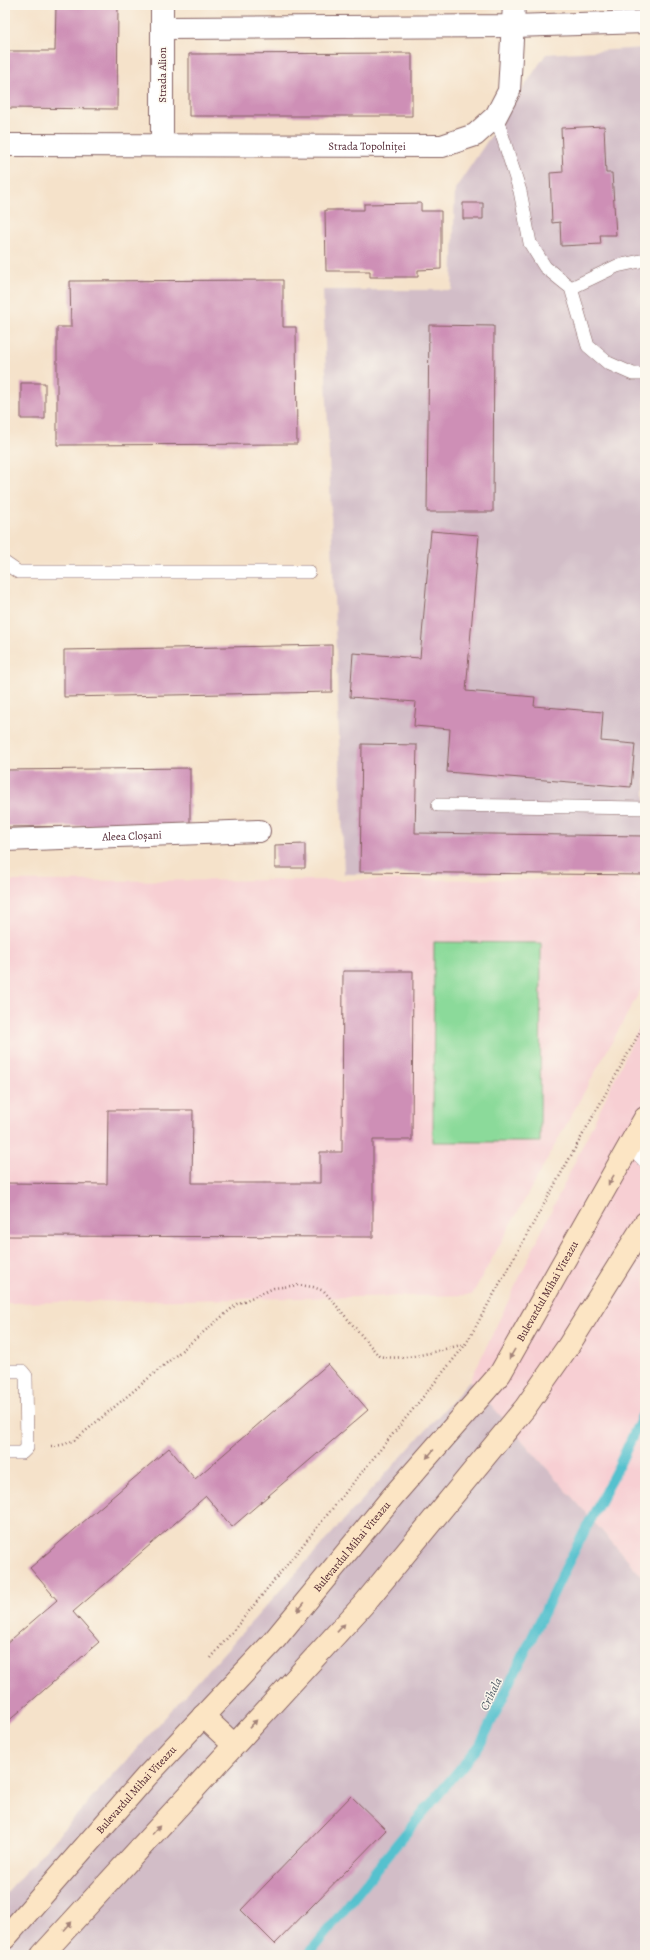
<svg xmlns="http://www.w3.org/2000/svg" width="650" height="1960" font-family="Alegreya,serif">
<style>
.built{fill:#f7cfd3}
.industrial{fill:#d2bdc7}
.green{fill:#8bda9a;stroke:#6a7c62}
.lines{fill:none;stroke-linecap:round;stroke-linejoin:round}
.stream{stroke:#55c1ce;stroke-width:10}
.building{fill:#ce8fb6}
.lane-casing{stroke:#866363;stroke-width:14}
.street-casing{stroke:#866363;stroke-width:24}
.secondary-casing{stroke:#866363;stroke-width:24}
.path{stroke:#866363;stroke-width:2.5;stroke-dasharray:1 3;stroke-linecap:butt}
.lane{stroke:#fff;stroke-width:13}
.street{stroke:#fff;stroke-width:22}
.secondary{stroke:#fce5c4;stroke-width:22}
.oneway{fill:#a38278}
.labels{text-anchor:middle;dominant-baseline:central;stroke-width:3;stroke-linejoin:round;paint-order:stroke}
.street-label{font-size:11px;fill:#4a1f2b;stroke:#fbf7ec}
.water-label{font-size:12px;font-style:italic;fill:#4e5864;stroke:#fbf7ec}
</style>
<rect width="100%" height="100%" fill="#fbf7ec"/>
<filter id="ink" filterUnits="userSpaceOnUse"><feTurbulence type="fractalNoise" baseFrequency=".025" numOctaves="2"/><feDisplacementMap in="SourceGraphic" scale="8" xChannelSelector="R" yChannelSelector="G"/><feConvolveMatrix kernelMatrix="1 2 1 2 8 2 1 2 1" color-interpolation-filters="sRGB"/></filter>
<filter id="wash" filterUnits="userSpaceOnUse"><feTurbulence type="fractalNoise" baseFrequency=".012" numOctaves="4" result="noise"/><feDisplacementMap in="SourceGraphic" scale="16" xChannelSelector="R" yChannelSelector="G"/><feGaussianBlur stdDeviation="0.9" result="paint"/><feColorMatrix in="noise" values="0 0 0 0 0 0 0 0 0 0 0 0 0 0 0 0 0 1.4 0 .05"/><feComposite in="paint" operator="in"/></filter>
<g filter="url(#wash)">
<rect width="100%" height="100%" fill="#f5e2ca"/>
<path class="built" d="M645,879V982L472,1295L5,1303V881Z
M645,1015V1580L470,1381Z"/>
<path class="industrial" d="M645,48V873L344,874L323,290H452L455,189L546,54Z
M470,1381L645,1580V1955H5V1894Z"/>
<path class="green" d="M434,942L541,943L540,1142H433Z"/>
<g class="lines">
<path class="stream" d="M308,1955L396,1845L480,1745L565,1569L619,1465L645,1410"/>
</g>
<g id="blocks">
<path class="building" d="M56,5H118L117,109L5,108V51H55Z
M412,53V116H189V54Z
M604,126L606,173H612L616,235H600L601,244L561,246L560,222L552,223L550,173L563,172L561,128Z
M421,203V211H441V269L418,270V277H370V271H326L325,210H364V204Z
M463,203H483V219H463Z
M283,280V327H296L297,444L57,445V327H71L70,281Z
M429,325L494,326L493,512H427Z
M21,383H45V419H21Z
M431,531L479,535L466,691L535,697L534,706L603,712L601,741L635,744L631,787L447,772L450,729L414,726L416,702L350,697L353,653L420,658Z
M332,645V692L64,697V650Z
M362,744L417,745L415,833L645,836V875L360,872Z
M190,768V825L5,827V770Z
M305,844V868H275V845Z
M343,971H413L412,1140H373V1237L5,1236V1183L107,1184L108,1110H193L192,1183H320V1152H342Z
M328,1364L368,1410L232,1527L206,1496L73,1612L99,1642L5,1724V1645L57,1600L30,1568L169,1448L195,1479Z
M351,1796L386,1830L275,1944L241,1910Z"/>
</g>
</g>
<g filter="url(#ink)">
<use href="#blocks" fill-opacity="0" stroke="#866363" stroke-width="1"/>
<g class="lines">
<defs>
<path id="lane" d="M496,116L520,191L530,243L545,267L571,288L588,346L608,363L633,374H645
M571,288L617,266L645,260
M5,563L18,572H309
M438,805L645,808
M630,1146L645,1162
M5,1371H22L26,1376L27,1448L22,1453H5"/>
<g id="street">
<path d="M162,28L513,26L645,22"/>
<path id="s1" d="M5,145L442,146L475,135L496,116L509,91L514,5"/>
<path d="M162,145V5"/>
<path id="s2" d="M5,840L259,831"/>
</g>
<g id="secondary">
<path d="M203,1716L234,1745"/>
<path id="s3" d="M5,1938L146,1777L272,1643L393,1496L500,1374L645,1118"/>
<path d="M42,1955L363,1605L525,1408L569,1345L645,1223"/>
</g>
</defs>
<use href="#lane" class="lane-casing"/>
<use href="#street" class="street-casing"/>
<use href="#secondary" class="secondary-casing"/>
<path class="path" d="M51,1446L62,1445L75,1440L237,1304L274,1288L299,1285L313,1287L324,1291L379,1356C407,1362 438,1350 465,1344
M211,1658L466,1344L645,1023"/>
<use href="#lane" class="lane"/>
<use href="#street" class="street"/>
<use href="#secondary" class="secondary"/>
</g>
<defs><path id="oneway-solid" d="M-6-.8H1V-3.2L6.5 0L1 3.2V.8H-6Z"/></defs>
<g class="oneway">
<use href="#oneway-solid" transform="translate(611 1180) rotate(120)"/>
<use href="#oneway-solid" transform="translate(512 1354) rotate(120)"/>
<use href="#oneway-solid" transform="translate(430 1454) rotate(131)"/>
<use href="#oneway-solid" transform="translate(301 1607) rotate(129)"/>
<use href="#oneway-solid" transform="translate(341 1628) rotate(-47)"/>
<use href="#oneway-solid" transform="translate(253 1724) rotate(-47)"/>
<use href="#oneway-solid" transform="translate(156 1830) rotate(-48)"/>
<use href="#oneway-solid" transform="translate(68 1926) rotate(-48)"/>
</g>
</g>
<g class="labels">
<g class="street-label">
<text transform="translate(162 75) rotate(-90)">Strada Alion</text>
<text stroke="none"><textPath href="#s1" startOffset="362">Strada Topolniței</textPath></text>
<text stroke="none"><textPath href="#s2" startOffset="127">Aleea Cloșani</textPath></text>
<text stroke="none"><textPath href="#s3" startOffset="846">Bulevardul Mihai Viteazu</textPath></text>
<text stroke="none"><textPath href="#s3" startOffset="523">Bulevardul Mihai Viteazu</textPath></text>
<text stroke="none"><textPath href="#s3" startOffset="198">Bulevardul Mihai Viteazu</textPath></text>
</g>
<g class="water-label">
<text transform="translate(491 1694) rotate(-64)">Crihala</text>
</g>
</g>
<rect width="650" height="1960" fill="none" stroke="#fbf7ec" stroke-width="20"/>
</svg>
